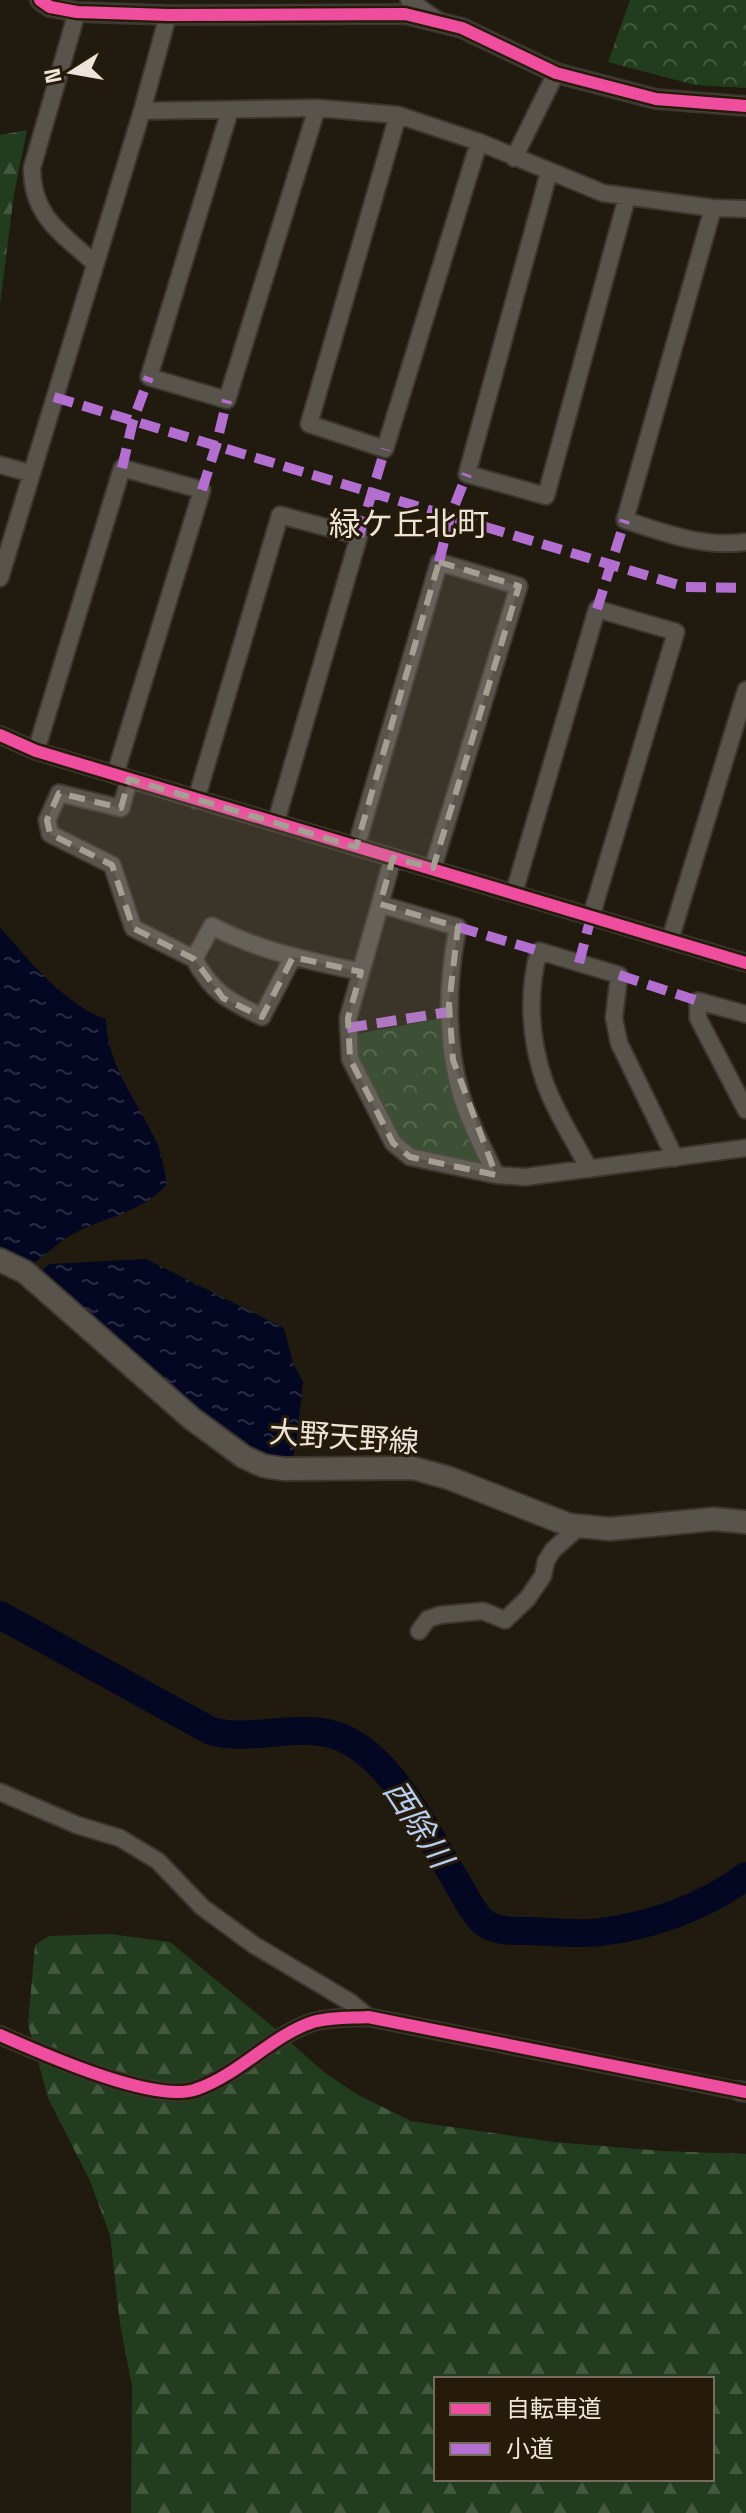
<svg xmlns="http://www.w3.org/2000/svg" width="746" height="2513" font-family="'Space Grotesk','Noto Sans JP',sans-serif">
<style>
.forest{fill:url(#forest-firs);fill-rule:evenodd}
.park{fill:url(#park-crowns)}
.water{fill:url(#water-ripples)}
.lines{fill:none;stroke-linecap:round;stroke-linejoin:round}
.river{stroke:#030722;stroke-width:28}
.minor-casing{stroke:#3b362f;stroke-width:20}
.tertiary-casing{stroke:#3b362f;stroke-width:22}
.secondary-casing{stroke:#3b362f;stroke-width:26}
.minor{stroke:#58534b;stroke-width:16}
.tertiary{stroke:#58534b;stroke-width:18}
.secondary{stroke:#58534b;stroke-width:22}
.quiet{stroke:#b36fd0;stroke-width:10;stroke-dasharray:20 10;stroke-linecap:butt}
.cycleway-casing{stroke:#261b09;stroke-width:17}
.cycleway{stroke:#ef4d9e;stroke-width:12}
.marked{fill:#a59e93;fill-opacity:0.2;stroke:#a59e93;stroke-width:6;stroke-dasharray:16 10;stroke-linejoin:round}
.labels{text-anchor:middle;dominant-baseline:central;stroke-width:6;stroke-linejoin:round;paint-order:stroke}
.street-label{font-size:30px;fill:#ede5da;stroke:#261b09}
.neighbourhood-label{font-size:32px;fill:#ede5da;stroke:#261b09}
.water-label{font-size:32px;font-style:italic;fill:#b6cdf3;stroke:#261b09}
</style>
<defs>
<pattern id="forest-firs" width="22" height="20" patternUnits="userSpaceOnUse" patternTransform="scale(2)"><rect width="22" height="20" fill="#213d1e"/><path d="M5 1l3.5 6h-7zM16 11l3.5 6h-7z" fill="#42593e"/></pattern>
<pattern id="park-crowns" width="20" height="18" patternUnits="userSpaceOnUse" patternTransform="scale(2)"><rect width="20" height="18" fill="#213d1e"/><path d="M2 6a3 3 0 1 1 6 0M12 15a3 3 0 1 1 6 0" fill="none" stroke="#42593e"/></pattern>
<pattern id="water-ripples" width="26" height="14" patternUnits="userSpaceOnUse" patternTransform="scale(2)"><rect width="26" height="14" fill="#030722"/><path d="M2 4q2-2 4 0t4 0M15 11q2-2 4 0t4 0" fill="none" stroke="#282b42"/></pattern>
</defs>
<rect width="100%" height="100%" fill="#201a0f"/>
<path class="forest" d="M27,130L14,194L0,304V135Z
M110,1934L170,1942L273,2027L324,2072L358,2095L411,2121L554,2142L663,2151L746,2154V2513H131L132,2386L120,2324L110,2235L90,2181L48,2098L28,2024L35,1945L49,1936ZM436,2379H712V2479H436Z"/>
<path class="park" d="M630,0H746V88L695,85L608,62Z
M448,1017L451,1060L491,1171L411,1155L394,1140L358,1073L351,1035Z"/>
<path class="water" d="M0,927C26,958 68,1007 106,1019C107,1066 137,1100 156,1141C162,1154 164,1170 167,1184C142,1213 104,1217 71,1235C56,1243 45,1257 30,1265L0,1252Z
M146,1259L284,1328L293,1363L303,1382L296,1445L291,1464L249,1453L40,1273L49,1264Z"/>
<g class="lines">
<path class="river" d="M0,1615L211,1731C252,1743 304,1720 343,1738C392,1760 426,1830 452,1874C462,1889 469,1907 481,1920C494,1933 516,1931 533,1931C555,1932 578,1935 600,1932C651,1926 705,1907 746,1876"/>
<defs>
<path id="minor" d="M409,0L437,20
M77,12L32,168C32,217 62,233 94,263
M230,110L149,377L227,400L317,108
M142,111L317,108L398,115L479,142L603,193L713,208L746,209
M398,115L309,424L385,449L479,142
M514,158L556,73
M549,172L467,474L546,496L627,197
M713,208L625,520C665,533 703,548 746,542
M0,465L30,473
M0,578L142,111L168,15
M0,735L36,751L746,963
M36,751L122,468L202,490L115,775
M129,779L121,808L59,793L47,820L50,834L112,865L133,928L194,959L212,926C259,951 309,961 361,972
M196,800L280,515L359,536L276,822
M356,847L439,562L519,586L433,868
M393,858L348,1018L350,1059L393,1143L410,1157L496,1175L525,1177L746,1148
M514,893L597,609L676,632L591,917
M380,904L458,927C447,983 445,1039 461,1094C469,1122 484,1149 496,1175
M670,940L746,690
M194,959C212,993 229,1001 262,1017L293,957
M746,1014L698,1001V1018L746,1110
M589,1169C574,1140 554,1110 544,1080C530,1039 527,993 539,951L619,975L614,1018L619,1043L675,1158
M419,1631L428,1619L440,1615L483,1611L505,1620L527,1599L543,1576L546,1561L553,1550L580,1526
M0,1792L77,1825L120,1838L158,1861L202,1907L254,1945L350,2002L368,2017
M0,2035C41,2053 156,2105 197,2089C240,2074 271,2036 313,2022C330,2017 351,2018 368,2017L739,2091"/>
<path id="tertiary" d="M40,0L50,7L77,12L168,15L405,14L462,28L556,73L656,99L746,106
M739,2091L746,2092"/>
<path id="secondary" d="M0,1260L25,1272L191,1418L244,1457L264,1466L284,1469L413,1468L449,1478L569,1525L610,1529L714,1519L746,1522"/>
</defs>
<use href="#minor" class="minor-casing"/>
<use href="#tertiary" class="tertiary-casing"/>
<use href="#secondary" class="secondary-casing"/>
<use href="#minor" class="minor"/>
<use href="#tertiary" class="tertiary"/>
<use href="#secondary" class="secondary"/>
<path class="quiet" d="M54,397L685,587L746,588
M122,468L133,421L149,377
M202,490L216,446L227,400
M359,536L385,449
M439,562L450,517L467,474
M597,609L625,520
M458,927L539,951
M579,963L591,917
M619,975L698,1001
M347,1028L449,1012"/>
<defs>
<path id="cycleway" d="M40,0L50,7L77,12L168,15L405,14L462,28L556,73L656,99L746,106
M0,735L36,751L746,963
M0,2035C41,2053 156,2105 197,2089C240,2074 271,2036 313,2022C330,2017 351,2018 368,2017L746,2092"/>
</defs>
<use href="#cycleway" class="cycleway-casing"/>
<use href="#cycleway" class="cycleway"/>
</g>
<path class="marked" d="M439,562L519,586L433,868L393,858L380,904L458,927L449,1004L453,1060L496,1175L410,1157L393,1143L350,1059L348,1018L361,972L293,957L262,1017L223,998L194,959L133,928L112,865L50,834L47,820L59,793L121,808L129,779L356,847Z"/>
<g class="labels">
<g class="street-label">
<text transform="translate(344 1437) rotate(4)">大野天野線</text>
</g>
<g class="neighbourhood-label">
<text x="409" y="524">緑ケ丘北町</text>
</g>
<g class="water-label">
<text transform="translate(418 1824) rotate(57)">西除川</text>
</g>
</g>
<rect x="434" y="2377" width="280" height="104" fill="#261b09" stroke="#766c5d" stroke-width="2"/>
<rect x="450" y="2403" width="40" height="12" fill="#ef4d9e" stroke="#766c5d" stroke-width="2"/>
<text x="506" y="2417" font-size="24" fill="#ede5da">自転車道</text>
<rect x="450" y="2443" width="40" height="12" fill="#b36fd0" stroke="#766c5d" stroke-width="2"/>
<text x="506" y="2457" font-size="24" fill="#ede5da">小道</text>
<g transform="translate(72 72) rotate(259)" stroke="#261b09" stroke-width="6" paint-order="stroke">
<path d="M0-6L14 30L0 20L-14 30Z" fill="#ede5da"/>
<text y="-12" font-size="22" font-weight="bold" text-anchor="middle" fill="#ede5da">N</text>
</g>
</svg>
